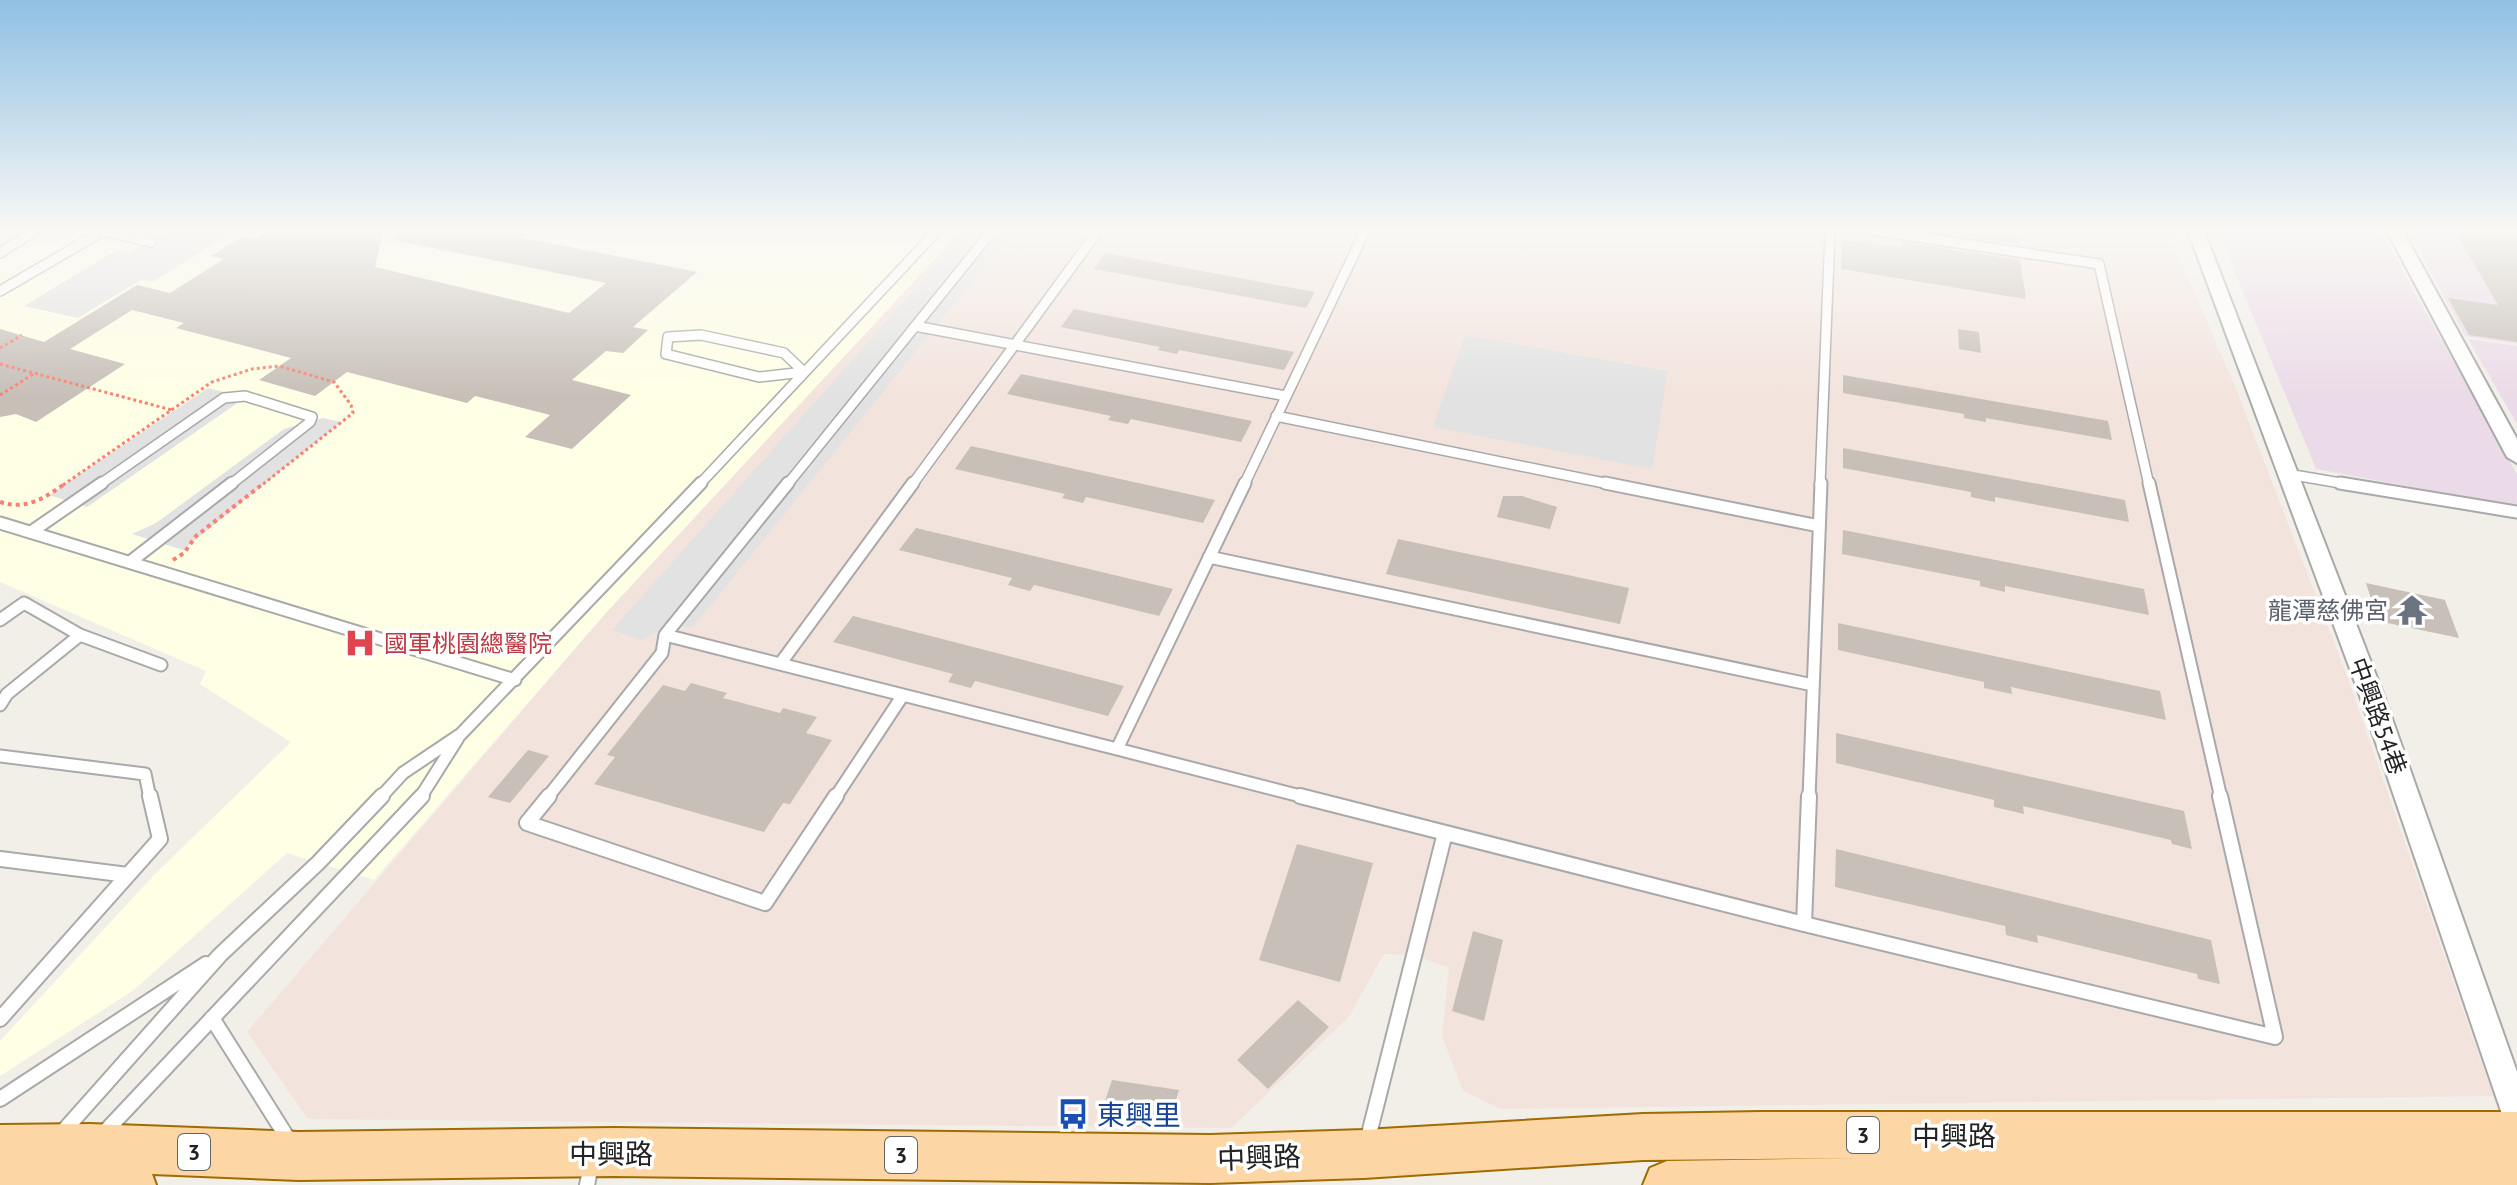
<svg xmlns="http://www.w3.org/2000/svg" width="2517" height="1185" font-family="'PT Sans','Noto Sans TC',sans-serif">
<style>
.industrial{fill:#ebdbe8}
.education{fill:#ffffe5}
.military{fill:#f3e3dd}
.parking{fill:#e2e2e2}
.building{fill:#c7bfb8}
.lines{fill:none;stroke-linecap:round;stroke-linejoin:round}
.service-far2-casing{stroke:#a9a9a9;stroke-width:12}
.service-far1-casing{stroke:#a9a9a9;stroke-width:15}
.service-casing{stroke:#a9a9a9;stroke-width:18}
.minor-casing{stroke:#a9a9a9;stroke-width:4}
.primary-casing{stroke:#a06b00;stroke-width:4}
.path-far1{stroke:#fa8072;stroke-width:3;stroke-dasharray:3 3;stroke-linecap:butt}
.path{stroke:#fa8072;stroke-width:4;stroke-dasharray:4 4;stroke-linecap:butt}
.service-far2{stroke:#fff;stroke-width:9}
.service-far1{stroke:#fff;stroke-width:11}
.service{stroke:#fff;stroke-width:14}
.minor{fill:#fff;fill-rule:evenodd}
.primary{fill:#fcd6a4;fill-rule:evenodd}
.labels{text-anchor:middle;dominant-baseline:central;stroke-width:7;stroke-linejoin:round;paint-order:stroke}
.shield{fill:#fff;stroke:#646464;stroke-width:2}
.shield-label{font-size:22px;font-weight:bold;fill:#222}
.worship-label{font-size:24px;fill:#5b616d;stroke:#fff;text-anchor:end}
.health-label{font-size:24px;fill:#be3a42;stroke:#fff;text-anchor:start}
.street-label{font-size:24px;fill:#222;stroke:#fff}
.near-transit-label{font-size:28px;fill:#164399;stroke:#fff;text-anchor:start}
.near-street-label{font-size:28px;fill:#222;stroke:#fff}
</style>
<rect width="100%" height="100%" fill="#f2efe9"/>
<path class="industrial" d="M2218,231H2380L2517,474V507L2316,469Z
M2409,231H2517V344L2465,336Z
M2468,339L2517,346V424Z"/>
<path class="education" d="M38,231H961L605,614L374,880L287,853L134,990L0,1076V1041L155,874L291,742L200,684L206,671L0,582V256Z"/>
<path class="military" d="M961,231H2168L2234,384L2347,676L2493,1096L1500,1109L1463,1091L1442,1036L1449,968L1414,955L1384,954L1348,1018L1231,1128L308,1119L247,1032L605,614Z"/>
<path class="parking" d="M166,231H235L154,281L140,280L78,318L24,306L117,250L129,252Z
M967,231H1013L693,627L664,628L643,640L612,630Z
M1465,335L1668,371L1652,469L1433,427Z
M208,388L232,394L236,404L87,507L49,495Z
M323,418L341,422L183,550L132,534L156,523L284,429Z"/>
<path class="building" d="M267,231H383L375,267L569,313L606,283L395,240L396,231H528L520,237L697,272L633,327L648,330L623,353L606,351L572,380L631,395L572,449L525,437L550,415L475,396L467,403L347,372L315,396L259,380L291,358L176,328L184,323L132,310L70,349L125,364L36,422L16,414L0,417V329L44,342L137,285L170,293L224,259L211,256L243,236L255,239Z
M1929,231H2016L2018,244Z
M2455,231H2517V342L2469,335L2448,298L2498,305Z
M1842,240L1902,247V242L2020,260L2026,299L1841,269Z
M1105,253L1315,292L1306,308L1094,269Z
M1074,309L1294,352L1284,370L1179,350L1177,354L1158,350L1160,347L1061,327Z
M1958,329L1979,332L1981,353L1959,349Z
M1021,374L1252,421L1241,442L1131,419L1128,424L1108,420L1111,416L1007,394Z
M1843,375L2108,421L2112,440L1986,418V422L1964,418V414L1843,393Z
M971,446L1215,500L1203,523L1086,497L1083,503L1062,498L1065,494L955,469Z
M1843,448L2125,500L2129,522L1995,497V502L1971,497V492L1843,468Z
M1503,496H1522L1557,507L1550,529L1497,517Z
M916,528L1173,589L1159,616L1034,585L1030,591L1008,585L1012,578L899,550Z
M1843,530L2144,589L2149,615L2005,586V592L1980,586V581L1842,554Z
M1398,539L1629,588L1620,624L1386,574Z
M2366,583L2445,600L2459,638L2378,621Z
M853,616L1124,686L1108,716L975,681L971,688L948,682L953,674L833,642Z
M1838,623L2160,691L2166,720L2011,687L2012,694L1984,688V682L1838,650Z
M691,683L727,693L723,698L780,713L783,708L817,717L806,733L832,740L790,804L783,803L764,832L594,784L615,757L607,755L663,685L685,691Z
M1836,733L2184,811L2192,849L2172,844L2171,840L2023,806L2024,814L1994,807V800L1836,763Z
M528,750L549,756L510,803L488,797Z
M1297,844L1373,863L1340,982L1259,960Z
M1836,849L2211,940L2220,984L2198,979L2197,974L2037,935L2038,943L2006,935L2005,926L1835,887Z
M1473,931L1503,940L1484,1021L1452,1011Z
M1298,1000L1329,1027L1268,1089L1237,1060Z
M1112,1080L1179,1090L1171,1117L1103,1107Z"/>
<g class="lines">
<defs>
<path id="service-far2" d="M102,231L151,242
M1877,231L2099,264L2149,485
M0,253L34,231
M0,291L103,231
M915,326L1286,396
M701,335L784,353L804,372L759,377L666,354L668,337Z
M1276,416L1614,485
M2288,474L2352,485
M99,485L224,398L245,396L312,417L310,422L230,485
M699,485L937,231
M787,485L992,231
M912,485L1098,231
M1244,485L1365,231
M1820,485L1830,231"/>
<path id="service-far1" d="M788,483L665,635L1117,749
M1245,483L1117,749L1308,798
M1605,483L1819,526
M2149,483L2221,798
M2340,483L2517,512
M0,523L515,680
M31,532L102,483
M1209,557L1813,685
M130,562L232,483
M0,620L24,603L80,635L161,665
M780,664L913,483
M0,705L7,694L80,635
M0,756L145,774L150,798
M380,798L403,773L461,734L701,483
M420,798L458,738
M547,798L662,653L665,635
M835,798L903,695
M1809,798L1821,483"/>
<path id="service" d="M549,796L527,823L765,903L836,796
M1300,796L1804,924L1809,796
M0,859L128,875L0,1019
M128,875L160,839L150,796
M1804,924L2275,1037L2220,796
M212,1018L290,1142
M0,1099L206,964
M60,1135L220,955L318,863L382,796
M102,1135L422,796
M1367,1142L1445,833
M587,1185L591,1165"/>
<path id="minor" d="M2188,231H2204L2384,696L2517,1072V1129L2506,1124L2502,1114L2360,696Z
M2387,231H2403L2517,439V463L2507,457Z"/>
<path id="primary" d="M1761,1112H2517V1185H1643L1650,1168L1667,1161L1858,1158L1643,1160L1364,1178L1210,1183L614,1176L299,1180L152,1174L156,1185H0V1125L90,1124L299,1132L614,1128L1210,1135L1364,1130L1643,1114Z"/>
</defs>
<use href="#service-far2" class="service-far2-casing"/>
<use href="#service-far1" class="service-far1-casing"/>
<use href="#service" class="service-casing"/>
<use href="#minor" class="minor-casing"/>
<use href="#primary" class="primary-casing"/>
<path class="path-far1" d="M0,348L22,335
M0,364L172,410
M0,395L35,373
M63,485L212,382L252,369L279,366L334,382L351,405L353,413L262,485"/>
<path class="path" d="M0,502C26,511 46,497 66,483
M173,560L184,553L196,536L264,483"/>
<use href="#service-far2" class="service-far2"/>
<use href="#service-far1" class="service-far1"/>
<use href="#service" class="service"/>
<use href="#minor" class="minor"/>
<use href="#primary" class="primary"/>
</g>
<linearGradient id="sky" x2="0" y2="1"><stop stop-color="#8fc0e4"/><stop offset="0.58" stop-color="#f9f8f5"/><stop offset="1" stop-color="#f9f8f5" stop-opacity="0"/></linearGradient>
<rect width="2517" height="397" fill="url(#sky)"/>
<defs>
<symbol id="temple-bare" viewBox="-9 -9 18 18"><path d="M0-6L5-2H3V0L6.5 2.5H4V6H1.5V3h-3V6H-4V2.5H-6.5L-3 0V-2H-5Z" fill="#6b7280" stroke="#fff" stroke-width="2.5" paint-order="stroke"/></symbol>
<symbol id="hospital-bare" viewBox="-9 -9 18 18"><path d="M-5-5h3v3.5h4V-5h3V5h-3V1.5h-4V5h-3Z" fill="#e0444e" stroke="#fff" stroke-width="2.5" paint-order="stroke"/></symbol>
<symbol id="bus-bare" viewBox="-9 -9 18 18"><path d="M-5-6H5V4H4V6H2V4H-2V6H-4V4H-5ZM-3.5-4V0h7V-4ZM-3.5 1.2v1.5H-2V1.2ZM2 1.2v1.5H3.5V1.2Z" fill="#1a4fb4" stroke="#fff" stroke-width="2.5" paint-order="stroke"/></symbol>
</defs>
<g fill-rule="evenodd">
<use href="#temple-bare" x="2390" y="588" width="44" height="44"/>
<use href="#hospital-bare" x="338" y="621" width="44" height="44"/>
<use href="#bus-bare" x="1051" y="1092" width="44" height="44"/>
</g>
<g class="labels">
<g class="shield">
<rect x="1847" y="1117" width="32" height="36" rx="6"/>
<rect x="178" y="1134" width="32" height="36" rx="6"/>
<rect x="885" y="1137" width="32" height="36" rx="6"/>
</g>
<g class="shield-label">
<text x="1863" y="1135">3</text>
<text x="194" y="1152">3</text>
<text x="901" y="1155">3</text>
</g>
<g class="worship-label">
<text x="2388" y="610">龍潭慈佛宮</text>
</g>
<g class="health-label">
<text x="384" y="643">國軍桃園總醫院</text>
</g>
<g class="street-label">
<text transform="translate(2378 716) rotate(70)">中興路54巷</text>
</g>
<g class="near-transit-label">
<text x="1097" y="1114">東興里</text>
</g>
<g class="near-street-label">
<text x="1954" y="1135">中興路</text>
<text x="611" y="1153">中興路</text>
<text transform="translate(1259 1157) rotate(-2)">中興路</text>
</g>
</g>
</svg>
